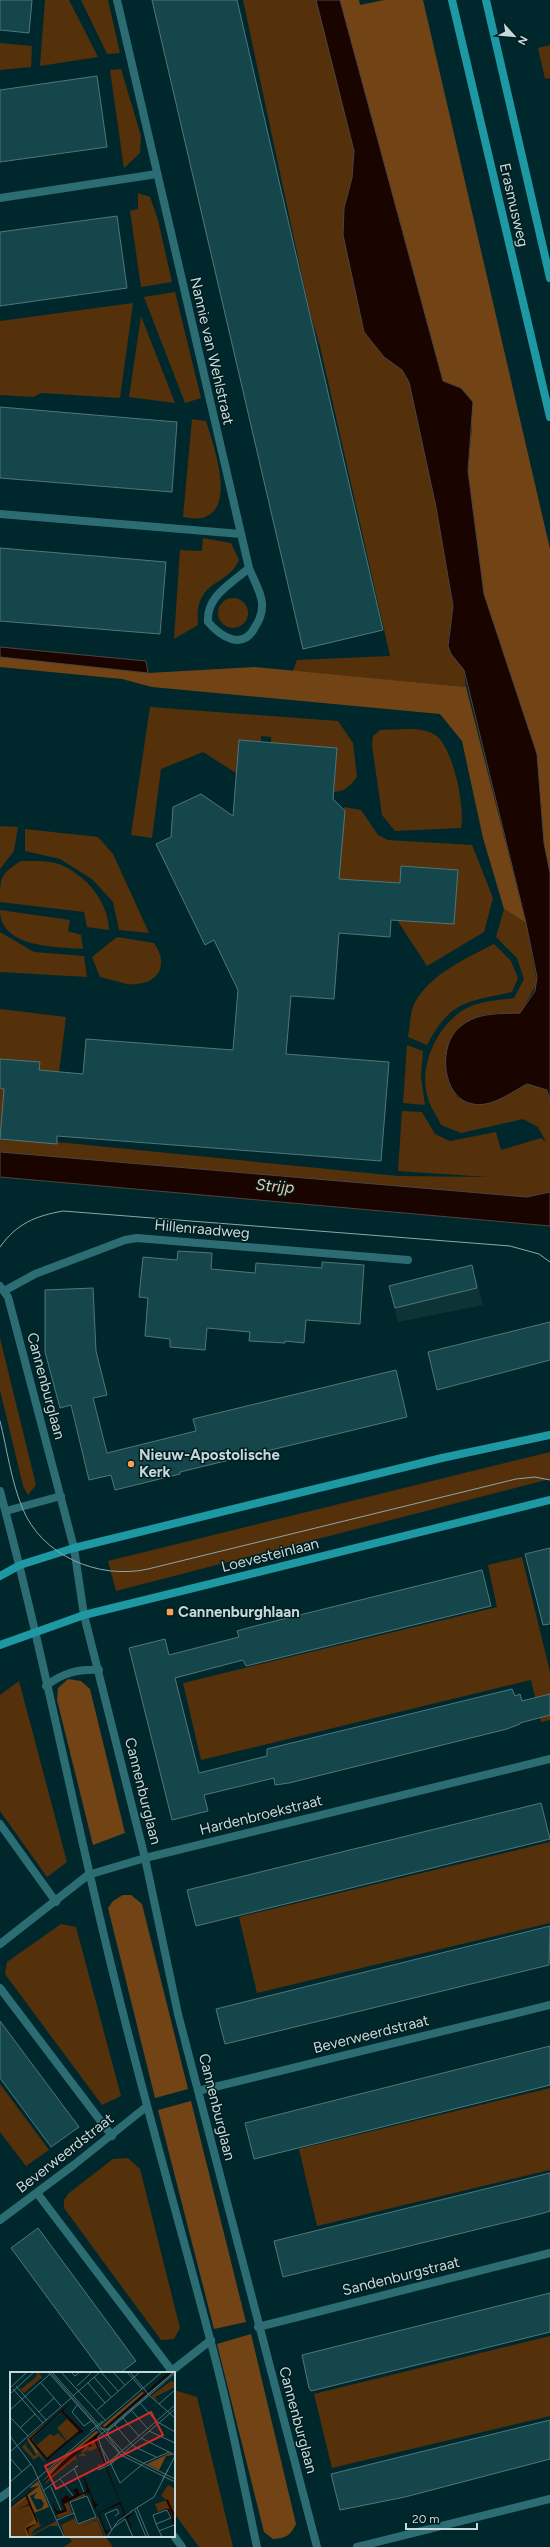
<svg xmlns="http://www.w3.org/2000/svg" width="550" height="2547" font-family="Figtree,sans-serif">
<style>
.built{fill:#0e3337}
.green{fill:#54300b}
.forest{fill:#724315}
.water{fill:#1a0400;stroke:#4d4442}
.building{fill:#14464b;stroke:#51767a}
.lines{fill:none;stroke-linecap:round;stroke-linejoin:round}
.street{stroke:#2c6d74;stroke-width:8}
.secondary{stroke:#1e98a3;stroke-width:8}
.tram{stroke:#8da7a9;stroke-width:1}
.poi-dot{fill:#f99f4d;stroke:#021d20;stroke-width:1.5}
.labels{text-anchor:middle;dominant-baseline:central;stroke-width:3;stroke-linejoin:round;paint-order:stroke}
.street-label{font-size:15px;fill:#c5d9db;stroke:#021d20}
.poi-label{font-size:15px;font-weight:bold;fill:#c5d9db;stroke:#021d20;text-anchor:start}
.water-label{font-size:16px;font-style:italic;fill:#f6c9a4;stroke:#021d20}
.inset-river{fill:none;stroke:#1a0400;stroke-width:2}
.inset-road{fill:none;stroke:#4f6f72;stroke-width:1}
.view{fill:#d62828;fill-opacity:0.15;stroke:#d62828;stroke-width:2}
.inset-edge{fill:none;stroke:#c5d9db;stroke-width:2}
</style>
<rect width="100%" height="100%" fill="#00282c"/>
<path class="built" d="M472,1265L483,1305L398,1322L389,1285Z"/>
<path class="green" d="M45,0H69L98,57L40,66Z
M81,0H108L120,53L107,54Z
M243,0H316L319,5L354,151L352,178L344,208L384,357L402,370L409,382L436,507L453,606L448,640L451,654L464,670L466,687L293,671L297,660L390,656L320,346L310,313Z
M0,43L32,46L31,67L0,70Z
M550,45V78L545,79L538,48Z
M121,69L141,136L140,153L124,168L110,70Z
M138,193L150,197L158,220L172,282L141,287L130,211L138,209Z
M175,292L201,398L185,403L144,297Z
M133,303L120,398L41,393L33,397L0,395V321Z
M141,316L175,403L129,397Z
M192,419L206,421C213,444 238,511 201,518C196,519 188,518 183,517Z
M203,538L231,543L239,560C227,588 194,578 198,625L174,639L180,550L202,551Z
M218 613a15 15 0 1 1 30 0a15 15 0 1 1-30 0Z
M150,707L338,721L353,743L357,777C350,786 345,791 334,792L337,748L271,743V737L261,736V742L239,740L236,773L203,752L161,769L152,838L131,835Z
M380,730C396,730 425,725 438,737C454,753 465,807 461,828L395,831L382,815L372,745L373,736Z
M344,807L361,810L378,835L388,840L472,845L493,898L484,932L427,966L397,920L454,924L458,870L402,866L400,883L339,879Z
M0,826L18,827L14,851L0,869Z
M25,829L98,837L113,854L149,933L119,930L113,902L92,879L60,859L25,851Z
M21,861C33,861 47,860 59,864C86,875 108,901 109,930L87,927L84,912L0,902C0,878 0,874 21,861Z
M504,909L526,923L537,983L520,1014C506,1014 490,1012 477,1017C453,1026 442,1056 448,1080C449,1086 455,1093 458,1098L489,1103L527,1084L547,1090L550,1101V1192L527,1197L0,1152V1089H4L1,1140L57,1142L398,1176L488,1177L398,1171L402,1111L422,1112L435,1134L450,1141L496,1132L501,1150L541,1138L546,1142L538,1127L523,1119L461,1133L441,1125C437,1116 430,1107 428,1098C417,1066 439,1021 469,1007C482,1001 500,1000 514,998L524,979L517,958L496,937Z
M0,910L70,920L68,931L81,935L83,949C56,947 0,948 0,910Z
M0,932L34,952L84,956L87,977L0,972Z
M117,937L154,943C171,967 156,987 127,984C118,982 109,979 100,977L92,957Z
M494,944L511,961L518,978L512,992C466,1002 451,1000 427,1045L408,1037C410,1027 410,1013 414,1004C430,974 465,959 494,944Z
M0,1009L66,1017L59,1072L39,1070L40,1063L0,1059Z
M407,1045L423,1051L421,1077L425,1105L403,1103Z
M0,1338L36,1485L28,1495L23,1486L0,1390Z
M550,1452V1479L116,1591L108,1561Z
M522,1557L550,1672V1720L541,1722L531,1680L201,1760L183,1683L497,1607L488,1565Z
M19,1681L67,1862L47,1877L0,1811V1695Z
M550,1842V1923L257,1993L239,1917Z
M61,1924L76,1927L121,2096L102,2105L5,1974L7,1962Z
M0,2084L49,2150L26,2166L0,2132Z
M550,2088V2170L317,2226L299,2149Z
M128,2158L140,2169L180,2328L174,2339L161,2340L64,2208V2200L69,2193L113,2159Z
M550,2336V2416L332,2468L314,2394Z
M174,2390L197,2397L233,2547H199L174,2513Z
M68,2536H105L113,2547H64L72,2541Z"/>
<path class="forest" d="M340,0H359L360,5L384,0H423L550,549V873L544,843L537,754L484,594L468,471L472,428L461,388L443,381Z
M0,657L148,673L255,667L466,687L526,923L504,909L483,838L462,741L440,714L152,687L122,679L0,667Z
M68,1679L81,1681L90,1689L125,1833L93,1845L57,1700L58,1688Z
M123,1895H131L142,1904L188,2089L155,2098L108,1908L113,1901Z
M191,2101L246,2322L214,2329L158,2110Z
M251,2334L296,2524C290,2536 286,2538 273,2539L264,2532L217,2344Z"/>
<path class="water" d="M316,0H340L443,381L461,388L473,402L468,471L484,594L537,754L544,843L550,873V1101L547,1090L527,1084C512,1092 491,1108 473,1104C441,1099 437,1043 461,1026C478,1012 499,1014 520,1013L535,991L537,977L526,923L464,670L451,654L448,646L453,606L436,507L409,382L402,370L384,357L364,332L343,235L344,208L352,178L354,151Z
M0,647L146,661L148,673L0,657Z
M0,1152L527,1197L550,1192V1226L0,1177Z"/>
<path class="building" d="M0,0H32L29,33L0,30Z
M152,0H237L383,630L303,649Z
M97,76L107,147L0,162V90Z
M117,216L127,288L0,306V232Z
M0,407L177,422L172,492L0,478Z
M0,548L166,562L160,634L0,621Z
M239,740L337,748L333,799L345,811L339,879L400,883L401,866L458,870L454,924L391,920L390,937L339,933L334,999L291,996L286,1054L389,1062L381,1161L57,1136V1144L0,1139L4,1089L0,1088V1059L40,1062L39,1070L83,1074L86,1039L233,1050L238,990L214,940L205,945L156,844L171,837L173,807L201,794L233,816Z
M178,1251L212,1253L211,1269L255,1273L256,1263L322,1268V1262L364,1265L360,1324L306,1320L304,1343L285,1341V1343L249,1341L250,1332L207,1328L205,1350L170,1347V1339L145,1336L148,1298L139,1297L143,1257L177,1260Z
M472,1265L477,1288L395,1308L389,1286Z
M93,1288L96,1351L107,1395L93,1398L107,1453L196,1431L193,1419L396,1370L407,1417L180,1472V1474L115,1490L111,1475L89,1480L71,1405L60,1408L45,1352V1290Z
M550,1322V1360L437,1390L428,1352Z
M550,1548V1624L543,1625L525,1554Z
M482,1570L491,1606L246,1666L243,1660L175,1678L199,1773L267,1756V1749L512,1689L515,1696L520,1694L522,1701L550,1694V1715L520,1723V1724L507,1729L289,1783L275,1785L274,1778L204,1795L208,1811L172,1820L129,1648L165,1639L169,1655L239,1637L237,1631L251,1627Z
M541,1803L550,1839L196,1926L187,1890Z
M550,1926L549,1965L225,2044L216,2009Z
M0,2021L79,2127L51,2147L0,2078Z
M550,2046V2085L254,2159L245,2123Z
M550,2173V2211L544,2213L283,2277L274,2241Z
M38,2228L136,2361L120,2373H103L11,2248Z
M550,2293V2332L311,2391L309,2388L302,2355Z
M550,2420V2459L405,2497L340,2510L331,2474Z"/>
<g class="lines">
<path class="street" d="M117,0L249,568C253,579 263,595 262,606C262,614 259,621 255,627C243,651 221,637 208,622C206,596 231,584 249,568
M0,198L157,174
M0,514L241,534
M0,1286L8,1297L74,1548L84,1615L145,1858L178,2014L317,2547
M4,1291L35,1274L125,1240L137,1238L408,1260
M0,1491C44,1654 75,1821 116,1985C145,2104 179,2221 210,2339C229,2408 242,2477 257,2547
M6,1511L61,1496
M46,1686C62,1673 78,1669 99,1670
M0,1824L56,1902
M0,1944L88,1875L145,1858L550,1759
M0,1988L112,2136
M198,2091L550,2005
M37,2193L172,2371
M0,2220L75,2164L146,2107
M258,2327L550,2253
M169,2373L211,2340
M0,2498L11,2490
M174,2536L182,2547
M357,2547L550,2499"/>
<path class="secondary" d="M452,0L550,417
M486,0L550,278
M0,1576L20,1565L74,1548L442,1458L550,1435
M0,1645L84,1615L550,1500"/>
<path class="tram" d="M0,1247C17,1223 36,1216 63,1211L510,1246L539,1254L550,1262
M0,1421C7,1449 11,1480 22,1507C41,1556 99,1580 148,1569L516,1479L535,1477L550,1480"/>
</g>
<g class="poi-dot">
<circle cx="131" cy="1464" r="4"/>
<rect x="166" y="1608" width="8" height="8" rx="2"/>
</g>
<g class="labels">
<g class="street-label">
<text transform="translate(514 205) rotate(77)">Erasmusweg</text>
<text transform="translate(212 351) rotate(77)">Nannie van Wehlstraat</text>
<text transform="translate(202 1229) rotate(5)">Hillenraadweg</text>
<text transform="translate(46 1386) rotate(75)">Cannenburglaan</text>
<text transform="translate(270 1555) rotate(-14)">Loevesteinlaan</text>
<text transform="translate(143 1791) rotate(76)">Cannenburglaan</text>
<text transform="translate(261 1815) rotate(-14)">Hardenbroekstraat</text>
<text transform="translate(371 2034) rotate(-14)">Beverweerdstraat</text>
<text transform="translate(217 2107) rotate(76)">Cannenburglaan</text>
<text transform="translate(65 2153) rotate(-38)">Beverweerdstraat</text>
<text transform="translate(401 2276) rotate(-14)">Sandenburgstraat</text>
<text transform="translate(298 2420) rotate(75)">Cannenburglaan</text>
</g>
<g class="poi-label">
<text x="139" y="1455">Nieuw-Apostolische<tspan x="139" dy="17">Kerk</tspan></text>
<text x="178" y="1612">Cannenburghlaan</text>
</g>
<g class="water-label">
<text transform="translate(275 1186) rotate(5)">Strijp</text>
</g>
</g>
<g transform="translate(10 2372)">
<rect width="165" height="165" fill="#00282c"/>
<path d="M28,0L33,7L31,6L14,21L9,16L11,17L25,6ZM161,9L165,10V15L145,25L148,30L141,24ZM52,40L69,59L57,69L47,56L57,47L52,41L41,49ZM34,55L22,67L27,73L40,62L44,64L48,61L56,69L37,86L21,67ZM83,68L85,70L95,94L89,96L87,93L90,92L91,95L94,93L87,76L80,79L75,77L78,79L73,80L76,84H68L72,82V79L76,74L82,73L80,71ZM18,70L16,74L24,84L28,81L37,94L29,84L22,89L24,88L12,75ZM65,83L68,91L65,87L34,113L40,104ZM158,113L165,117V145L162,140L165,155L157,136L148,140L145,132L157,128L151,124ZM74,121L75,124L58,130L62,141L48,146L46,143L57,139L54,132ZM15,124L27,151L16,156L19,160L18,157L27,151L26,142L30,153L34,152L24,158L21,163L46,149L48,154H40L20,165H0V136ZM88,145L96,165H95L88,149L87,147L68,156L87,148L94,165H55L51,153L64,147L50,152L65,146L67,153Z" fill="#54300b"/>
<path d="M132,20L134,21L94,56L93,53ZM39,48L19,67L38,93L28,81L26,82L17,67ZM86,59L89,60L83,67L32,110L39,102L37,100ZM160,81L163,83L156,84L149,98L137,92ZM28,109L39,135L24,141L17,123L29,114L19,116ZM28,120L24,124L25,127H31L34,132L32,136L27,138L20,124ZM15,124L27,151L16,156L19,165H17L15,156L24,148L16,126L0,138Z" fill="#724315" fill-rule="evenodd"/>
<path d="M159,0H162L95,57L94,56ZM61,30L53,39L74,60L68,62L37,88L19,67ZM51,40L69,59L37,86L21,67ZM89,60L86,68L116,144L124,141L118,146L125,165L115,143L108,147L114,142L110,132L89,141L96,159L101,158L96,162L88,141L110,130L84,68L80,71L82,75L76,74L33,111L53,89ZM71,97L84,129L89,133L85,135L87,139L84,136L80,121H75L54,132L57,139L46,143L43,131L47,139H52L54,137L51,128L56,123L60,126L66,122L63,118L67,116L70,122L77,119ZM29,113L17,123L28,150L18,157L19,164L16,156L27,151L19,133L6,138L19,132L16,124L0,135Z" fill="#1a0400" fill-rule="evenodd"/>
<path class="inset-river" d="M157,128L165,146M158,137L165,153"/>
<path class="inset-road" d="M38,0L87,55M40,0L90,57H99M42,0L89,53M51,0L95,48M61,0L65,4L70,0M91,0L108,19M103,0L115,13M117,0L132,17M120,0L140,24L165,46M164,0L88,65L96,90H102L110,81L97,63L98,58L164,0M84,5L101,25M31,11L51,34M78,11L95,31M6,14L36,48M67,14L82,0M0,16L17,0M3,17L33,51M0,22L24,0M63,24L90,0M130,31L146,49L165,60M149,32L165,18M67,33L62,40L74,54L81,49M0,38L40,2M87,38L130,0M122,39L138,57M29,40L44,26M0,45L18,64M113,46L129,64M105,53L123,74L146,85M90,54L115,82L165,107M10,56L25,42M87,56L111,83L165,110M80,59L93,49M98,59L165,1M139,59L165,71M0,64L23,95L54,165M131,66L165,83M90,73L100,90M0,80L61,26M0,86L12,100M101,92L100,89L165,33M101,92L110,111L134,91L159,80M64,96L74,120M88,98L101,92L165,37M50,107L63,124M152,109L158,97M0,110L21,92M41,115L51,138M34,118L68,94L65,95M77,124L86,145L68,152L60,130ZM0,130L152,0M127,136L139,165M125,138L136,165M120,140L144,125L165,84M47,148L64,141M146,152L161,146L157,138L143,143L146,152L152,165M103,156L115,147L123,165M102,158L95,142L107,137L109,141L105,144M149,159L164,153L165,156M97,165L108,149L121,140"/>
<path class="view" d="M141,40L153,63L46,117L35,94Z"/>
<rect width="165" height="165" class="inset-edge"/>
</g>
<g transform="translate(514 36) rotate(117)" stroke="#021d20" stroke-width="3" paint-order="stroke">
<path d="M0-3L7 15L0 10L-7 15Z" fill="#c5d9db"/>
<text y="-6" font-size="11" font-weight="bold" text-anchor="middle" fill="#c5d9db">N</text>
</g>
<path d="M406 2523v6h71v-6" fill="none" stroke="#c5d9db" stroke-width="2"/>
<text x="412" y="2523" font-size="12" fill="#c5d9db" stroke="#021d20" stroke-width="3" paint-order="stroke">20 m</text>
</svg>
